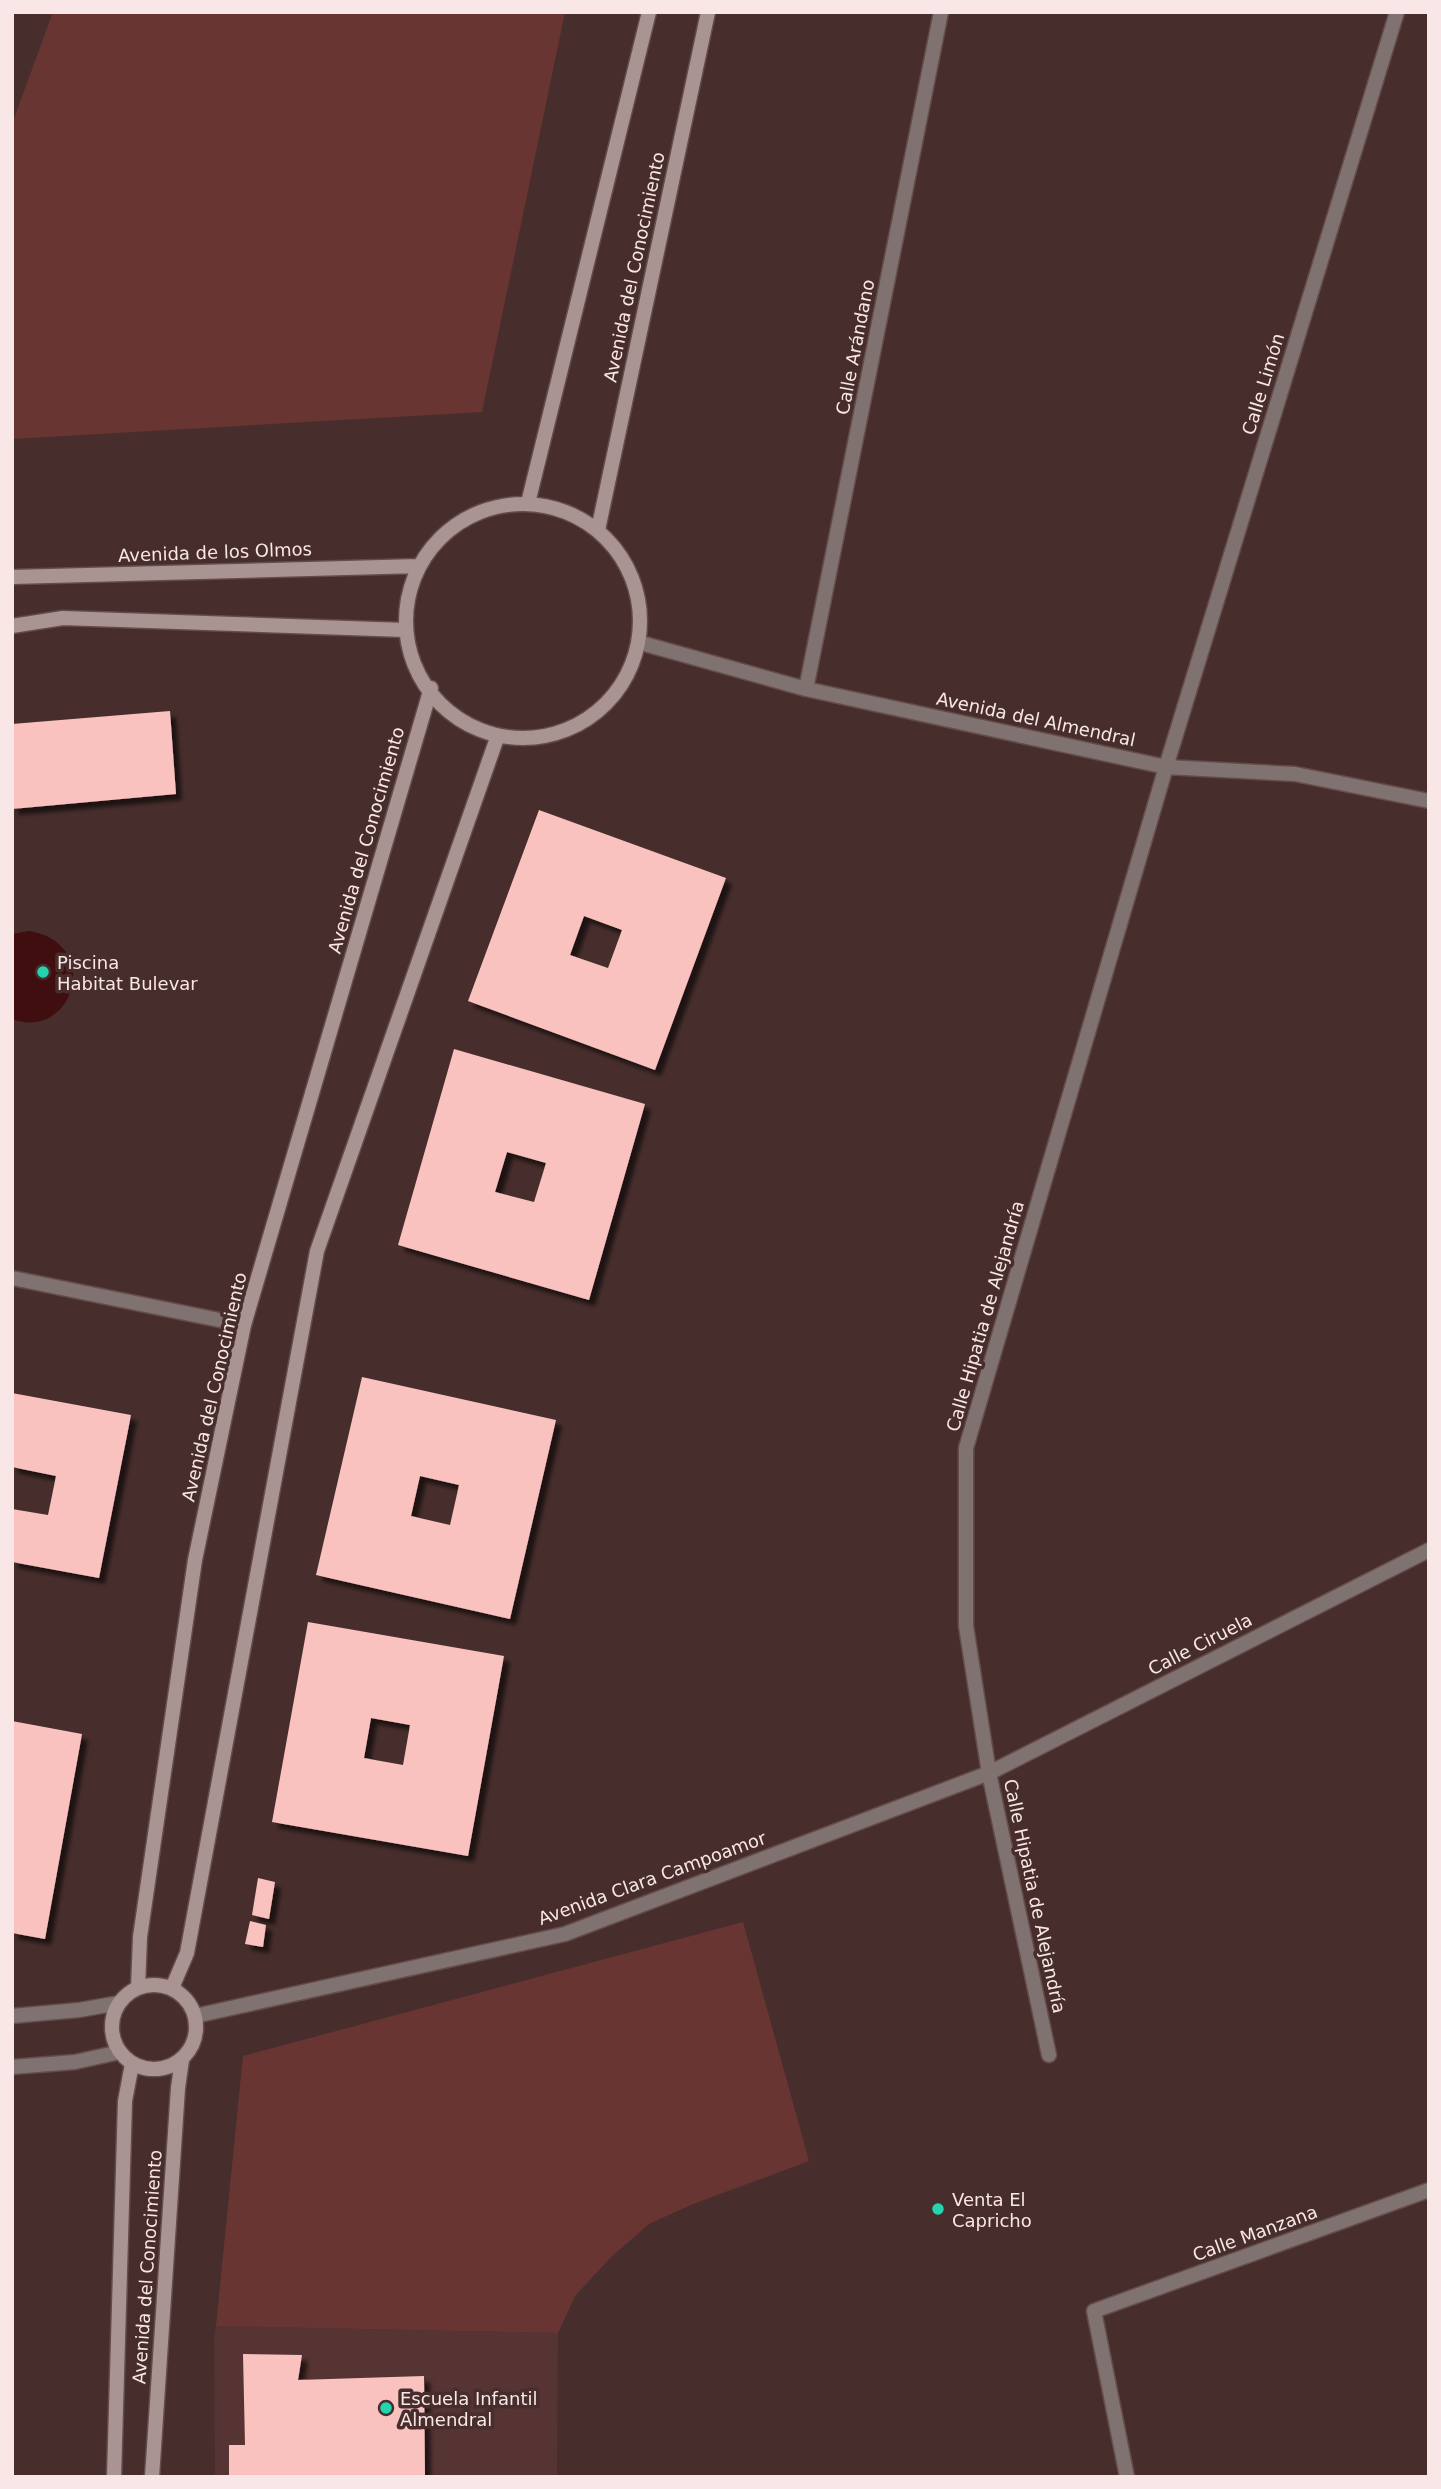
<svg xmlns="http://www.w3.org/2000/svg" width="1441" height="2489" font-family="'DejaVu Sans',sans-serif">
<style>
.built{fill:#553433}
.green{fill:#693533}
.water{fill:#410e10}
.building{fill:#f9c2bf;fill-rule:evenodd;filter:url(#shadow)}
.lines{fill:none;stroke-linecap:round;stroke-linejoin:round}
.street-casing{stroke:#634c4a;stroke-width:17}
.secondary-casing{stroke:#634c4a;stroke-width:17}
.street{stroke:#807271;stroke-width:14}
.secondary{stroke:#aa9493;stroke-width:14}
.poi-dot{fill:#23d5af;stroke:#472e2c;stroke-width:2.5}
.labels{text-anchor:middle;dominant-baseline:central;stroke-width:7;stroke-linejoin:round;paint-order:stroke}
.street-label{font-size:18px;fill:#f8e7e6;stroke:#472e2c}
.poi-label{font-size:18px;fill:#f8e7e6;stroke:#472e2c;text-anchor:start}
</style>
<defs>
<filter id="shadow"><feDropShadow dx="6" dy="6" stdDeviation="2" flood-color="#0009"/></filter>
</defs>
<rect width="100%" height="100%" fill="#472e2c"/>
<path class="built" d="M216,2326L558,2333L557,2477H215L214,2339Z"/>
<path class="green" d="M53,12H565L482,412L12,439V124Z
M743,1922L809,2161L693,2204L649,2224L611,2257L575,2296L558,2333L216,2326L243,2056Z"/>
<path class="water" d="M29,931C104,943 73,1042 12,1019V934Z"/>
<path class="building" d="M170,711L176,794L12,809V724Z
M539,810L726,878L655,1070L468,1001ZM584,916L622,930L608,968L570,955Z
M454,1049L645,1104L589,1300L398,1245ZM507,1152L546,1163L534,1202L495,1192Z
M362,1377L556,1420L510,1619L316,1575ZM420,1476L459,1485L450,1525L411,1516Z
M12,1393L131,1415L99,1578L12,1562V1509L48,1515L56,1476L12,1467Z
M308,1622L504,1656L468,1856L272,1822ZM371,1718L410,1725L403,1765L364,1758Z
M12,1721L82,1734L45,1939L12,1933Z
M258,1878L275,1882L269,1919L252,1915Z
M250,1921L266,1925L263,1947L245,1944Z
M243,2354L302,2355L298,2380L424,2376L425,2477H229V2445H245Z"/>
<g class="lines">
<defs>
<path id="street" d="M641,643L806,689L1166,767L1295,774L1429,801
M806,689L941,12
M12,1278L244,1325
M12,2016L79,2010L119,2003
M195,2016L565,1934L989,1773L1429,1550
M1049,2055L989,1773L966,1626V1448L1166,767L1397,12
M12,2067L75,2062L120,2052
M1127,2477L1094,2311L1429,2190"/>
<path id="secondary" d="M528,503L649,12
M406 621a117 117 0 1 1 234 0a117 117 0 1 1-234 0Z
M598,530L708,12
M12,577L419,566
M12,626L63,618L405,630
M112 2027a42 42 0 1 1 84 0a42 42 0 1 1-84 0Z
M138,1988L140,1937L195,1560L244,1325L431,688
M172,1988L187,1953L317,1251L497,738
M114,2477L125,2101L132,2064
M152,2477L178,2088L182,2060"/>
</defs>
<use href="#street" class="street-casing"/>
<use href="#secondary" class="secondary-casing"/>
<use href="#street" class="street"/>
<use href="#secondary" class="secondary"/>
</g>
<g class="poi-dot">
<circle cx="43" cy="972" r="7"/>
<circle cx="938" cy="2209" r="7"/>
<circle cx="386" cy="2408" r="7"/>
</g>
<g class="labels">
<g class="street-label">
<text transform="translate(634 267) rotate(-78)">Avenida del Conocimiento</text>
<text transform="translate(855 347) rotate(-79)">Calle Arándano</text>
<text transform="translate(1263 384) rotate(-73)">Calle Limón</text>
<text transform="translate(215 552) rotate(-2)">Avenida de los Olmos</text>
<text transform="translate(1036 719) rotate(12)">Avenida del Almendral</text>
<text transform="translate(366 840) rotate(-74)">Avenida del Conocimiento</text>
<text transform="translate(985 1316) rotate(-74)">Calle Hipatia de Alejandría</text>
<text transform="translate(214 1387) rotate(-77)">Avenida del Conocimiento</text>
<text transform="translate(1200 1644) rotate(-27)">Calle Ciruela</text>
<text transform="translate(652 1878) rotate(-20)">Avenida Clara Campoamor</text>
<text transform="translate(1035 1896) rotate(78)">Calle Hipatia de Alejandría</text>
<text transform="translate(1255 2233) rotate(-20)">Calle Manzana</text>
<text transform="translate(147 2267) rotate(-86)">Avenida del Conocimiento</text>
</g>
<g class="poi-label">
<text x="57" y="962">Piscina<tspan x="57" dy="21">Habitat Bulevar</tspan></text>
<text x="952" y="2199">Venta El<tspan x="952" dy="21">Capricho</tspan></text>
<text x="400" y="2398">Escuela Infantil<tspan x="400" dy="21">Almendral</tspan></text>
</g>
</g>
<rect width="1441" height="2489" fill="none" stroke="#f8e7e6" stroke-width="28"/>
</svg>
